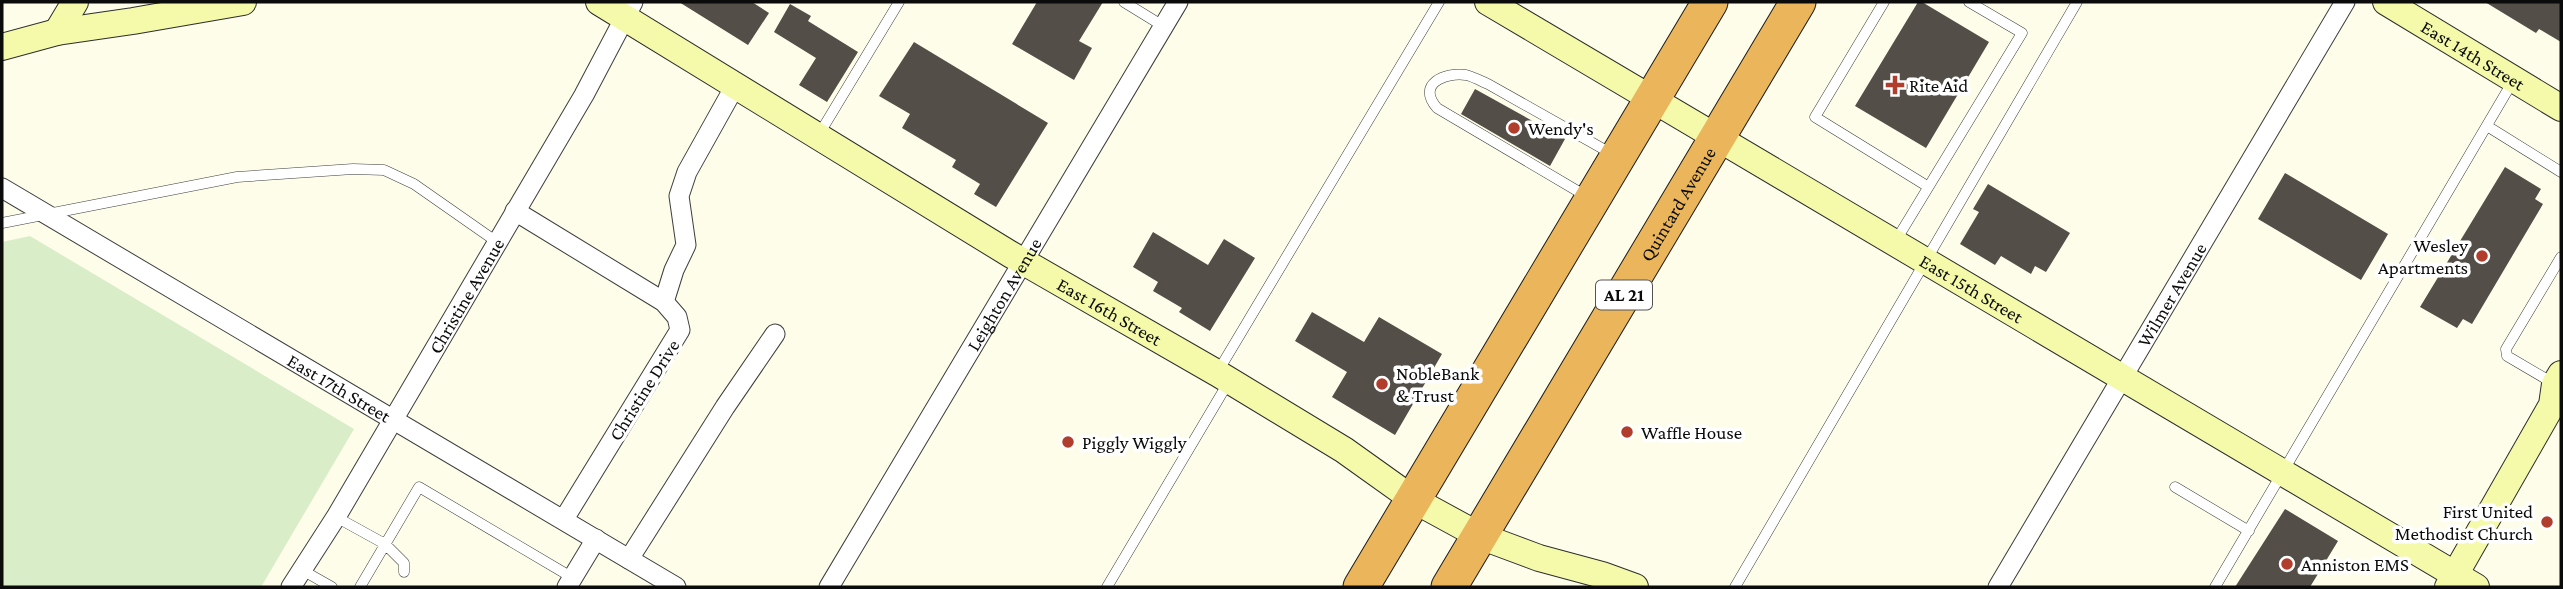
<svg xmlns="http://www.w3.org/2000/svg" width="2563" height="589" font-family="'Crimson Pro',serif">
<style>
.pitch{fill:#d9edc8}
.building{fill:#534e48}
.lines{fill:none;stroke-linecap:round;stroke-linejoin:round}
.lane-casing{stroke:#3e3e3e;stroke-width:11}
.street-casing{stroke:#3e3e3e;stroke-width:21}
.secondary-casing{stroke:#2d2d2d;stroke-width:28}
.highway-casing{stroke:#1c1c1c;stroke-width:37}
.lane{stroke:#fff;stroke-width:10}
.street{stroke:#fff;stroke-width:19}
.secondary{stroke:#f4faa9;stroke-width:26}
.highway{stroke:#ebb65b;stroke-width:35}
.poi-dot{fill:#b13e2d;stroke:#fff;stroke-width:2.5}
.labels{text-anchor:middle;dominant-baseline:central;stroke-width:7;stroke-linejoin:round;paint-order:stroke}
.shield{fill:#fff;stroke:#545454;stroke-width:2}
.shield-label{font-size:18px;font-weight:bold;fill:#0b0b0b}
.street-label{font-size:19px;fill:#0b0b0b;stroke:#fff}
.poi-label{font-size:19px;fill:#0b0b0b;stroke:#fff;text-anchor:start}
</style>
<rect width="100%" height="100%" fill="#fefdea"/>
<path class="pitch" d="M30,236L354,429L261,587H2V242Z"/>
<path class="building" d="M679,2H752L769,13L748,45Z
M1037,2H1103L1079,41L1092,48L1074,80L1012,44Z
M1918,2H1922L1989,42L1926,148L1855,106Z
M2485,2H2561V42L2539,29L2536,33Z
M790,4L811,16L808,21L858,52L827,102L799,85L816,58L774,32Z
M914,42L1048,123L996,207L974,194L980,184L952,167L956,160L902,128L910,114L879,96Z
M1475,89L1565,139L1550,166L1461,114Z
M2505,167L2541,189L2535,199L2543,204L2472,324L2463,319L2457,328L2420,307Z
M2285,173L2388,234L2361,280L2258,219Z
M1988,184L2070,233L2046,272L2035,266L2031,274L2001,256L1995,265L1960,244L1979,212L1973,209Z
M1153,232L1208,265L1224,239L1255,258L1210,331L1179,312L1182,308L1153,291L1158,282L1133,267Z
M1312,312L1364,342L1379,317L1442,354L1395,435L1332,397L1347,372L1295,341Z
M2285,509L2338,541L2310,587H2235Z"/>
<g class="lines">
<defs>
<path id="lane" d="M1124,2L1163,26
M1884,2L1815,117L1927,186
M2487,126L2561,172
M818,136L899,2
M1586,196L1437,108C1416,84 1445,72 1466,75C1474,77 1481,81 1488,84L1614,155
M2,223L237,177L353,169L384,170L414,184L497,242
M1895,242L2022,33L1969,2
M1217,373L1439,2
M2553,383L2507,356L2506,349L2561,257
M2175,487L2249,531
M336,517L385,544L404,563V572
M302,570L332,587
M360,587L419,487L573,578
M1107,587L1228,383
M1735,587L2077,2
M2215,587L2513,81"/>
<g id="street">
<path id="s1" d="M2,188L676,587"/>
<path d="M515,211L664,302L677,317L680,330L564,519"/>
<path d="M664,302L674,270L686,245L679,196L687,172L735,86"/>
<path d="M629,559L725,407L775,334"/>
<path id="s2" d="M291,587L336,517L584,95L633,2"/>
<path d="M567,587L596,539"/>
<path id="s3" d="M829,587L1178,2"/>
<path id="s4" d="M1998,587L2345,2"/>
</g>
<g id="secondary">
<path id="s5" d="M599,2L1010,254L1217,373L1344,450L1414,500L1480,536L1539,558L1602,575L1635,587"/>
<path id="s6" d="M1488,2L2476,587"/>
<path id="s7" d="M2386,2L2561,108"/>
<path d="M57,32L75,2"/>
<path d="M2,47L57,32L133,21L243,2"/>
<path d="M2448,587L2552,405L2555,384L2561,374"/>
</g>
<g id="highway">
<path d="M1361,587L1710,2"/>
<path id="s8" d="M1449,587L1798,2"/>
</g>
</defs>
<use href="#lane" class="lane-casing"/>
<use href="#street" class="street-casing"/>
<use href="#secondary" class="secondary-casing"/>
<use href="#highway" class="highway-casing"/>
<use href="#lane" class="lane"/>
<use href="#street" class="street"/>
<use href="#secondary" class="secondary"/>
<use href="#highway" class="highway"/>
</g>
<g class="poi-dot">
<path d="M1891.5 74.5h7v7h7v7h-7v7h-7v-7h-7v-7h7z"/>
<circle cx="1514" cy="128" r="7"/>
<circle cx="2482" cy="256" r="7"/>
<circle cx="1382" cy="384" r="7"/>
<circle cx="1627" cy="432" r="7"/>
<circle cx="1068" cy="442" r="7"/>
<circle cx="2547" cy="522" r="7"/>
<circle cx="2287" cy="564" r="7"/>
</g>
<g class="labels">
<rect class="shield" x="1596" y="280.5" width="56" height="29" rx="5"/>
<g class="shield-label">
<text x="1624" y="295">AL 21</text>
</g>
<g class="street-label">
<text stroke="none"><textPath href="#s7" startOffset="102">East 14th Street</textPath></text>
<text stroke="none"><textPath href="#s8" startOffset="446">Quintard Avenue</textPath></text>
<text stroke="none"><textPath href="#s6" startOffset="562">East 15th Street</textPath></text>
<text stroke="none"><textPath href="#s3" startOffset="341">Leighton Avenue</textPath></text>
<text stroke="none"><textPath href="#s4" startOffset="340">Wilmer Avenue</textPath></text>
<text stroke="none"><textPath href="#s2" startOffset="340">Christine Avenue</textPath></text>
<text stroke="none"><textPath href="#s5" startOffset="597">East 16th Street</textPath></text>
<text stroke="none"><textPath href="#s1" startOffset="392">East 17th Street</textPath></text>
<text transform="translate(644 390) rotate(-58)">Christine Drive</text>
</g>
<g class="poi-label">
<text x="1909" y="85">Rite Aid</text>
<text x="1528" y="128">Wendy's</text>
<text x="2468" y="245" text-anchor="end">Wesley<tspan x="2468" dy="22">Apartments</tspan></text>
<text x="1396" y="373">NobleBank<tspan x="1396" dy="22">&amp; Trust</tspan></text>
<text x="1641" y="432">Waffle House</text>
<text x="1082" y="442">Piggly Wiggly</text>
<text x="2533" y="511" text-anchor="end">First United<tspan x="2533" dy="22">Methodist Church</tspan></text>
<text x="2301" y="564">Anniston EMS</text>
</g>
</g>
<rect width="2563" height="589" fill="none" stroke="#0b0b0b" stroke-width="7"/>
</svg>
